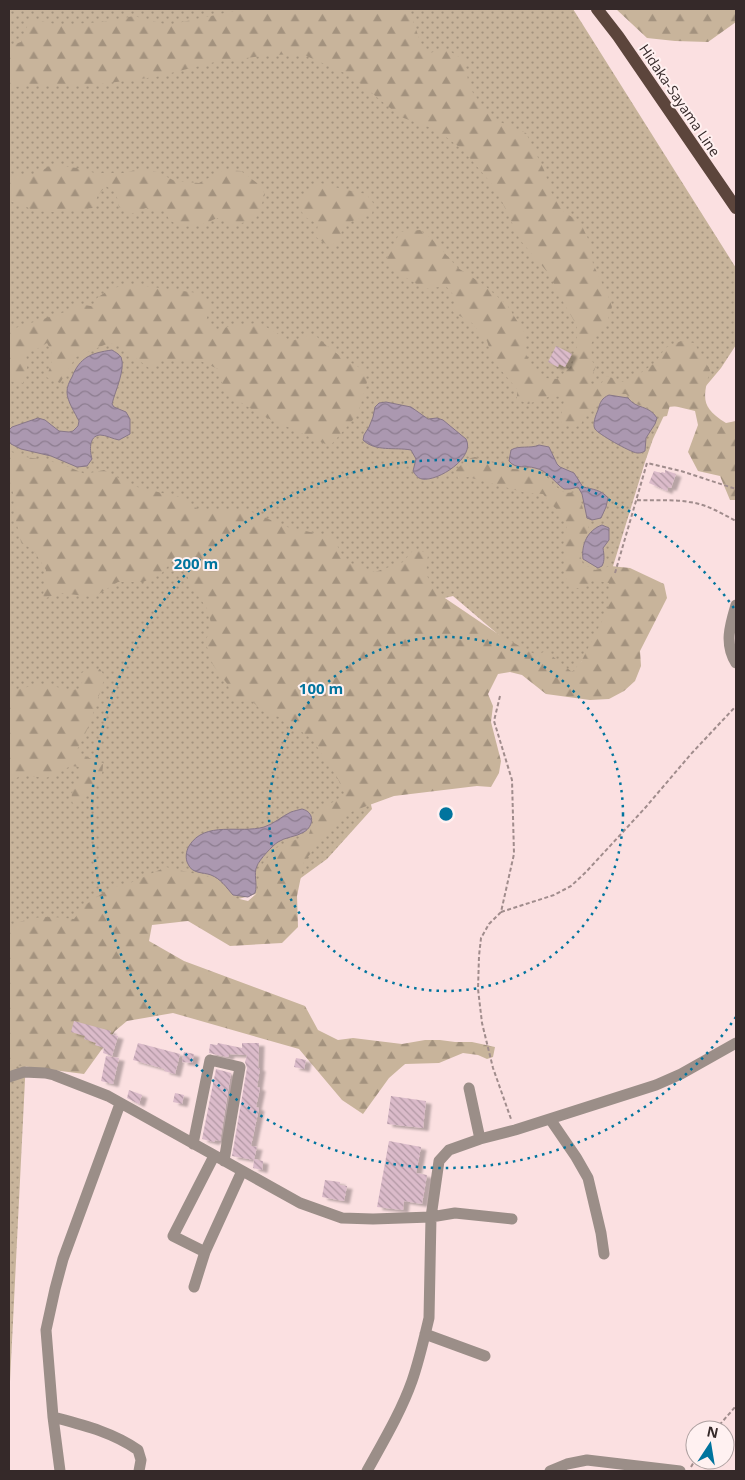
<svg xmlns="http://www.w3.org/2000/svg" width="745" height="1480" font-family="'Open Sans',sans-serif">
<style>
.grass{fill:url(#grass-dots)}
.forest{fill:url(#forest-firs)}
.water{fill:url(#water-waves);stroke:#878}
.building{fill:url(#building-back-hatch);filter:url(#shadow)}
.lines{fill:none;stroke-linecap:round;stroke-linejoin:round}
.path{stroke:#a08c8c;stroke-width:2;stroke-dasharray:4 2.5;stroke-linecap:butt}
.minor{stroke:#9b8e88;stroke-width:11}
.major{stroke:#5c453c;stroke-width:12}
.ring{fill:none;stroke:#00749e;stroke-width:2.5;stroke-dasharray:2.5 5}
.labels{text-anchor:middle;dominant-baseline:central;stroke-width:4;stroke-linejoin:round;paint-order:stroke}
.street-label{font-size:14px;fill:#352929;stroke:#fff1f1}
.centre{fill:#00749e;stroke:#fff1f1;stroke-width:2.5}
.ring-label{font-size:15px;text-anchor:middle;font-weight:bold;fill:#00749e;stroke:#fff1f1;stroke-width:4;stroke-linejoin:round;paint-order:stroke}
</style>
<defs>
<pattern id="grass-dots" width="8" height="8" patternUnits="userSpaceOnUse" patternTransform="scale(1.25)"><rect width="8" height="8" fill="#c8b49b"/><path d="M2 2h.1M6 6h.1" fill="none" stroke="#a3927e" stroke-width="1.8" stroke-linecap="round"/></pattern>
<pattern id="forest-firs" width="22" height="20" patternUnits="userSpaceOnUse" patternTransform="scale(1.25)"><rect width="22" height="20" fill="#c8b49b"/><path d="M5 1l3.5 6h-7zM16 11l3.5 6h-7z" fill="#a3927e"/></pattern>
<pattern id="water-waves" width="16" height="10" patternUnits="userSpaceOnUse" patternTransform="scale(1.25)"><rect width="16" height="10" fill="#ab98b0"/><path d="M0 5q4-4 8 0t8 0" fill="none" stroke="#8c7c8f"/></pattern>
<pattern id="building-back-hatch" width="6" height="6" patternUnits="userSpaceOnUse" patternTransform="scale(1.25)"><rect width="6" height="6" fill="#dbbbca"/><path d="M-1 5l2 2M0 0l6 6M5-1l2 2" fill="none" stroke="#b298a4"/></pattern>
<filter id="shadow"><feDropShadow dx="5.5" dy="3" stdDeviation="1" flood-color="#0004"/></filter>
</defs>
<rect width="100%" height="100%" fill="#fbe0e1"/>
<path class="grass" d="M9,9H573L736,268V345L721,368L690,405L668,407L653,439L645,462L610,576L631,579L573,676L520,653L453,596L329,626L372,809L327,859L294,883L31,959L9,1402Z"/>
<path class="forest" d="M244,9H409L420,41L427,54L445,48L465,61L469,87L491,118L526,133L544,170L551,192L564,212L580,222L591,245L593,264L609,298L612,307L608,319L600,329L591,344L592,361L596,366L588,386H599L607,376L623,382L642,372L656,362L665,348L681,341L694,343L710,370C703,398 700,407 726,423L736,421V500H730L720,476L698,471L688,452L698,425L695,411L670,405L667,416L661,417L656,411L646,407L636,404L626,394H606L588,409L581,424L576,427L561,424L562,410L565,397L551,396L528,404L517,399V389L494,362L487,341L472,323L453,312L455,297L446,286L425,289L393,270L387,258L400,232L420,230L432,239L458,268L484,285L507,305L524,332V350L532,367L543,378L558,379L572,365L577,346V326L562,300L549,274L520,240L496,189L463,150L437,130L401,117L351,76L302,54L269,55L215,62L155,77L93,85H44L9,87V46L21,42L30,19L60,25L102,22L134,16L168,25Z
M616,9H736V22L708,42L675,41L647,38Z
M51,165L77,168L95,173H125L141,168L157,172L175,181L199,183L224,170L241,171L257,183L265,194L260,210L255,220L233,225L217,218C204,225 185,231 171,221C168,219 167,214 165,211L146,208L131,214L119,207L116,193L106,186L98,195L93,208L54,212L34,211L25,206L9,201V173C28,178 35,175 51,165Z
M320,183L342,189L366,194L374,204L372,214L344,224L338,243L327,245L316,237L318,224L303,216L300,203L307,191Z
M129,284L198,293L210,304L206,322L215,330L232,326L259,323L291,341L314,334C329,349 345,360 364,370L367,382L358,414L330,446L263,416L225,393L218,369L196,359L163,360L149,368L120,346L109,343L76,357L60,383L46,377C52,364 55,356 47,343L37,349L26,352L27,368L23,383L9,381V330L71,310L79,304L96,307L97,298L110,289Z
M9,451L25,457L47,460L69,467L85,474L104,470L133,486L183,498L200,511L220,509H245L287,527L333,537L345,561L375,572L403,562L415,548L428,554L426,574L436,592L501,636L536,655L546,651L572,672L581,662L608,609L609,583L593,580L584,588H574L566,578L565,570V555L563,547L567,525L564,516L552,505L543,494L526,493L468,477L458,479L456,470L467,459L475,457L513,469L531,470L545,475L555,486L565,493L578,492L589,529L579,553L583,564L595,570L611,566L630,568L664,584L667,598L640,651L641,666L635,681L624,691L609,699L590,700L546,694L522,675L510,672L498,674L488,694L493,706L491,722L501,761L499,773L491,787L477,786L394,796L353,811L330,828L304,862L297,896L298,927L282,943L230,946L188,921L152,925L149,941L184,961L305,1006L318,1030L338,1040L353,1038L402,1044L425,1040H440L455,1042H472L495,1047L493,1057L487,1059L478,1055L463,1053L439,1063L405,1064L389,1078L363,1114L342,1100L299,1049L173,1013L127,1021L115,1031L84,1074L14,1065L9,1068V926C35,915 46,916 74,919L85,905L110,888L130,883L166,867L213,878L231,897L248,901L257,893L259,880V868L276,848L309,834C317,808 323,808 345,795L338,779L312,739L302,732L288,726L279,717L262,711L251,700L239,702L231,695L228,685L213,665L205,641L212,628L208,610L190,584L184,566L175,558L161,574L143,582H118L94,597L60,593L43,599L46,570L34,551L21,542L15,516L13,493L9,478Z
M88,669H100L105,677L89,726L76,752C85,755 93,761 103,763C103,786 91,794 73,804C69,793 74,787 81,779V767L71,766L46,778L22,775L9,782V691L41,684L72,690L82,688L80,674Z"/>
<path class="water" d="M112,350C115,352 119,354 121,357C126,369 115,391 112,404L114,407L126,412L130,419V434L119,440C113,439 106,435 100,435C88,436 90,452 92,459L87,466L77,467L51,456L21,449L11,444L9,441V430L12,427L38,418L45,420L59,431L69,432L73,431L78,426L79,421C75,413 67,401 67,392C67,387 69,382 72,377C80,357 91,353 112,350Z
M609,395L628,398C637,410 648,404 657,418L655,424L646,438L645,451C641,453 641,453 637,453C630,452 598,434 595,429C592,424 596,415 598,410C600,402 602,398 609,395Z
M386,402L411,407L428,419L437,418L443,420L466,439C476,457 438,482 422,479C417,478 415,474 413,471L416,459L411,450C395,447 375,452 363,440L364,435L369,427L373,417L375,407L379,403Z
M539,445L549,447L557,464L560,467L574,473L583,487C592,489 602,490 608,498L606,507L601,518L592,520L587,518L582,494L578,487L570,489H564C555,483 547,470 535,468C526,465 516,470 509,461L511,450C519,445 530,449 539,445Z
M602,525L609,528V540L603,548C604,555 605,560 602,566L598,568L583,559C581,544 588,530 602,525Z
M302,809C315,812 314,826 304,832C296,837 285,837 278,842C273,845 259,860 257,866C253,874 258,884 255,893L248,897L233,895C226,887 221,879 211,875C203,872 192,874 188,864C185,859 186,851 189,846C205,820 240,834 264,827C274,824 282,816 291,812C294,811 298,810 302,809Z"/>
<path class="building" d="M556,346L572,354L565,367L559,364L558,367L548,362Z
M665,470L676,474L671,488L668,487L667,491L649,483L654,471L661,473L662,472L665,473Z
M74,1021L111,1031L110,1034L118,1036L112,1056L103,1053L104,1048L95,1045L96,1043L84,1039L85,1036L71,1032Z
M138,1043L180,1054L175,1074L164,1071L165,1069L133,1060Z
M218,1043L242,1048V1043H259L258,1068H260L257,1087L260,1088L256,1107L259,1108L251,1146L257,1147L254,1159L263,1161L262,1170L253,1168L254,1160L232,1156L247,1068L245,1062L247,1055L229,1054L228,1057L209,1053L210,1044L217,1045Z
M184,1052L194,1054L192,1063L182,1062Z
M106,1056L119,1058L113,1084L101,1081Z
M296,1058L306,1060L304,1069L294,1067Z
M216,1069L231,1073L220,1141L215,1140L214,1142L202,1139Z
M129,1090L142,1095L139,1104L127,1098Z
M175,1093L184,1095L182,1104L173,1102Z
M391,1096L426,1101L423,1128L387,1124Z
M389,1141L421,1147L416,1173L427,1175L422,1204L404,1201L403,1210L377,1207Z
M325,1180L340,1182V1185L347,1186L344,1201L322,1197Z"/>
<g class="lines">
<path class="path" d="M637,500C654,501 672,499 689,502C706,504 721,513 736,521
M615,573L647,463L681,471L736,489
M500,696L494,721L512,780L514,854L501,912L489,924L481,938L479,956L478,989L482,1023L493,1068L511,1119
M501,912L554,895L571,886L586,872L645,808L691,754L736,706
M715,1430L736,1406
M691,1467L695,1460"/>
<path class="minor" d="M736,605C730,625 724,644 736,663
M9,1077L24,1072L45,1073L54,1075L108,1096L300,1203L342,1218L373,1219L431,1217L455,1213L512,1219
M469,1088L480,1139
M550,1119L576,1157L588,1178L601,1233L604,1254
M193,1144L210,1060L240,1067L224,1161
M205,1252L173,1236L214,1156
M194,1287L205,1252L242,1171
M425,1334L485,1356
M53,1417C83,1425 112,1432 138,1450L141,1460L139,1471
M60,1471L53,1417L46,1330L55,1289L63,1259L120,1104
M367,1471C383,1442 401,1412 412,1381C419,1361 424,1339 429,1318L431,1217L439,1161L449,1150L480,1139L515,1130L656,1085L681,1074L736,1043
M550,1471L567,1464L587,1460L680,1471"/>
<path class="major" d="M597,9L618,36L736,208"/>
</g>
<g class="ring">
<circle cx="446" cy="814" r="177"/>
<path d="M736 1017A354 354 0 1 1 736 611"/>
</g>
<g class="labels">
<g class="street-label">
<text transform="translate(680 100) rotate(56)">Hidaka-Sayama Line</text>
</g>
</g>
<circle cx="446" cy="814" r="8" class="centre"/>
<g class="ring-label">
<text x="196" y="569">200 m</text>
<text x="321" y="694">100 m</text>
</g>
<rect width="745" height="1480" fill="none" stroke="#352929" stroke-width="20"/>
<g transform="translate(710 1445) rotate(12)"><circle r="24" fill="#fff1f1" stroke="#aea1a1"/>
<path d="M0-4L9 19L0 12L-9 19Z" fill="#00749e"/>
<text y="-8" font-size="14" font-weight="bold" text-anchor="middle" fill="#352929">N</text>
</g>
</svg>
